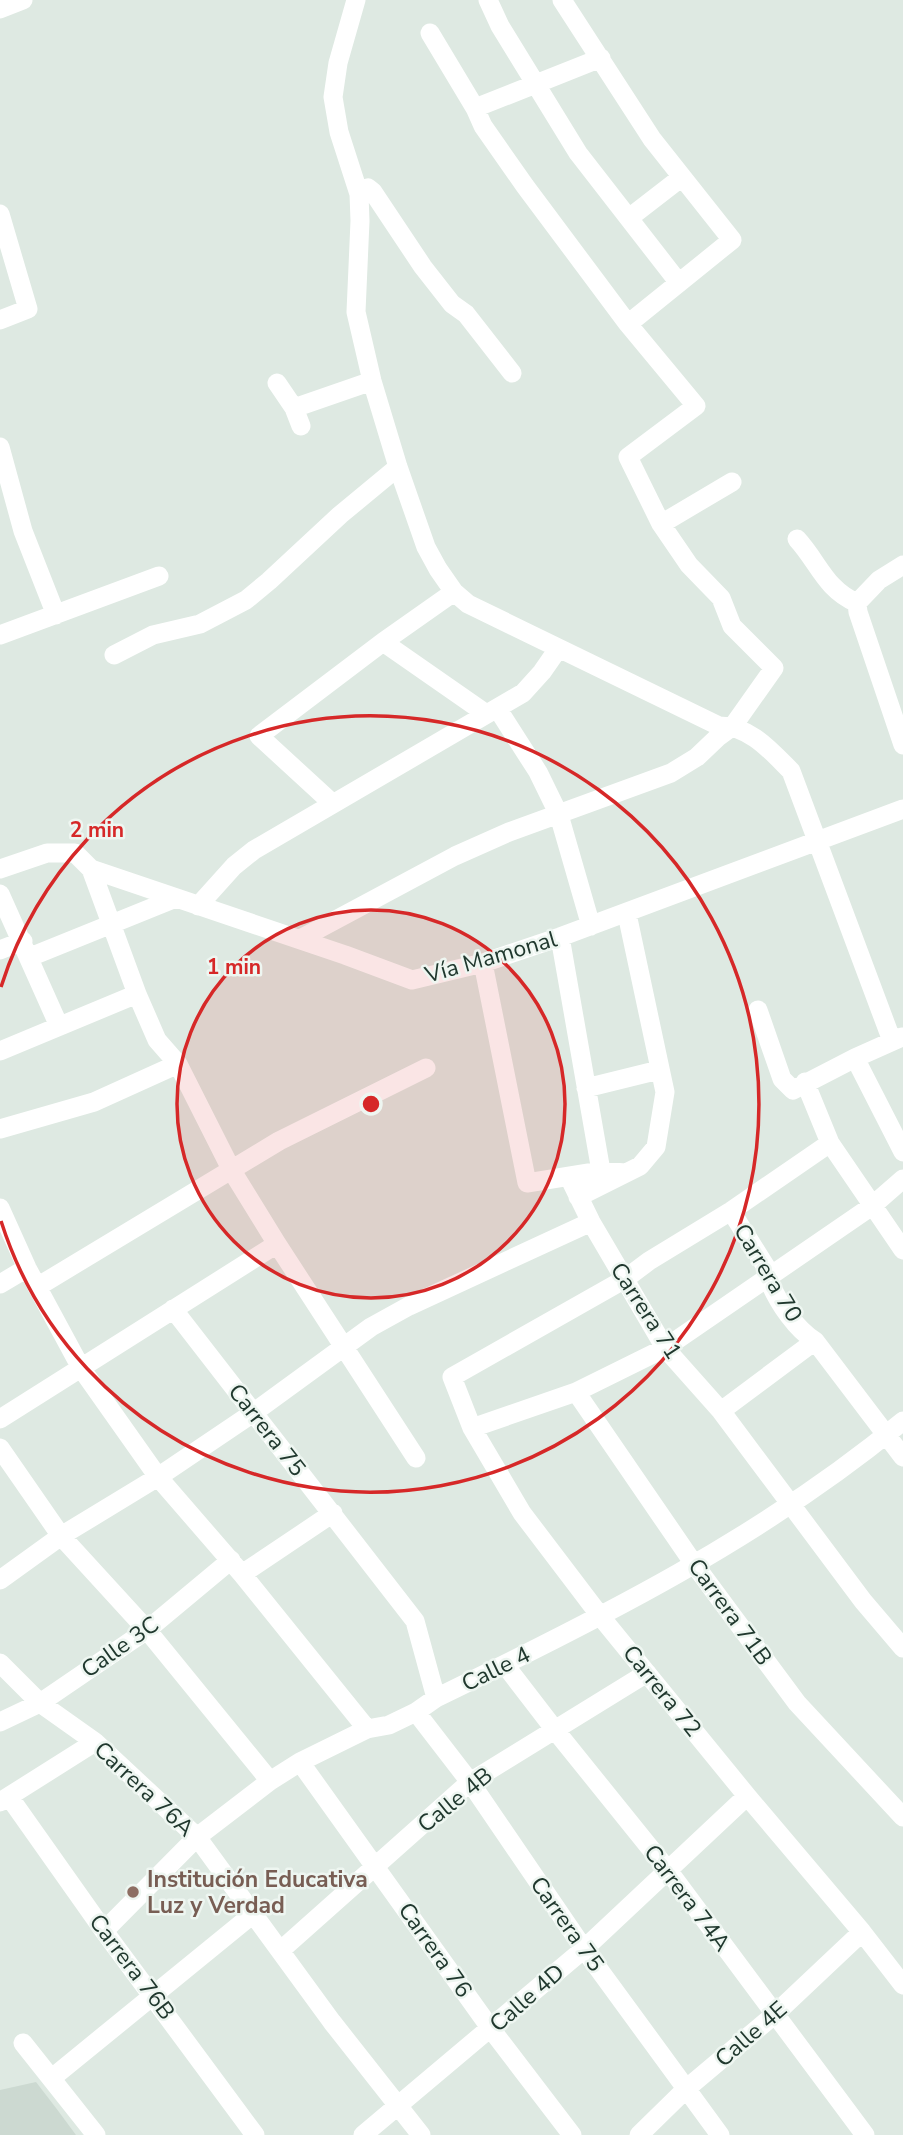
<svg xmlns="http://www.w3.org/2000/svg" width="903" height="2135" font-family="'Nunito Sans',sans-serif">
<style>
.built{fill:#ccd9d1}
.lines{fill:none;stroke-linecap:round;stroke-linejoin:round}
.minor{stroke:#fff;stroke-width:19}
.ring{fill:none;stroke:#d62828;stroke-width:3.5}
.education-dot{fill:#8d6e63;stroke:#eef6f1;stroke-width:2.5}
.labels{text-anchor:middle;dominant-baseline:central;stroke-width:5;stroke-linejoin:round;paint-order:stroke}
.street-label{font-size:23px;fill:#20382e;stroke:#eef6f1}
.education-label{font-size:23px;font-weight:bold;fill:#785e54;stroke:#eef6f1;text-anchor:start}
.centre{fill:#d62828;stroke:#eef6f1;stroke-width:3.5}
.ring-label{font-size:21px;text-anchor:middle;font-weight:bold;fill:#d62828;stroke:#eef6f1;stroke-width:5;stroke-linejoin:round;paint-order:stroke}
</style>
<rect width="100%" height="100%" fill="#dee9e2"/>
<path class="built" d="M36,2082L56,2108L76,2135H0V2090Z"/>
<g class="lines">
<path class="minor" d="M356,0L338,63L333,97L339,132L359,194L360,221L356,312L372,381L398,467L426,547L438,569L454,592L468,604L719,726C750,726 770,750 791,771L892,1041
M488,0L500,26L578,153L679,283
M562,0L652,139L732,240L628,324
M0,9L23,0
M475,108L601,58
M359,194L368,188L373,192L423,267L452,304L466,314L512,373
M0,214L28,309L0,320
M629,218L682,177
M277,383L294,408L301,426
M294,408L372,381
M0,447L23,531L56,615
M661,524L732,482
M797,539C819,563 825,589 857,603L858,612L903,745
M857,603L879,580L903,565
M0,635L159,576
M383,642L485,713
M114,655L153,635L200,624L246,600L269,581L340,515L398,467
M497,708L538,772L559,815L591,926
M332,803L259,736L383,642L454,592
M0,869L47,853H75L91,869L345,955L412,980L483,963L560,937L903,809
M91,869L137,994L157,1040L178,1064L232,1171L277,1244L416,1458
M0,894L59,1026
M198,906L234,866L254,850L523,693L542,672L558,649
M560,937L601,1171
M300,939L455,856L509,832L671,773L697,757L718,737L733,726L774,668L732,626L721,598L689,565L661,524L628,457L696,406L628,324L525,186L483,126L475,108L430,33
M0,950L23,941
M30,957L176,898
M483,963L527,1183L601,1171L625,1173
M758,1010L782,1079L793,1090L855,1058L902,1037
M0,1051L137,994
M855,1058L903,1152
M805,1082L830,1143L903,1250
M586,1088L659,1070
M0,1129L94,1102L178,1064
M830,1143L731,1211L649,1261L625,1279L452,1377L472,1428L522,1513L601,1617L747,1796L862,1932L903,1985
M569,1177L591,1222L665,1348L721,1411L863,1601L903,1648
M578,1197L640,1166L656,1147L665,1092L627,914
M0,1208L27,1268L81,1368L158,1477L242,1574L367,1729
M731,1211L771,1275L770,1283C779,1304 796,1329 815,1341L903,1457
M0,1284L27,1268
M37,1287L279,1141L426,1068
M173,1309L415,1621L436,1698
M576,1392L694,1564L797,1703L903,1817
M721,1411L815,1341
M0,1419L277,1244
M472,1428L576,1392L665,1348L872,1206L903,1179
M0,1448L61,1536L147,1630L270,1781
M242,1574L333,1513
M0,1580L61,1536L158,1477L253,1413L371,1327L409,1306L591,1222
M0,1663L40,1703L95,1742L197,1837L332,2022L421,2135
M505,1665L555,1730L667,1869L865,2135
M416,1712L470,1782L584,1949L720,2135
M0,1722L40,1703L147,1630L231,1560
M300,1762L491,2029L572,2135
M10,1798L104,1931L255,2135
M0,1802L95,1742
M104,1931L197,1837L270,1781L300,1762L367,1729L389,1725L416,1712L436,1698C599,1619 763,1537 903,1421
M280,1951L470,1782L647,1673
M23,2043L96,2135
M52,2078L253,1914
M363,2135L584,1949L747,1796
M639,2135L686,2089L774,2015L862,1932"/>
</g>
<circle cx="371" cy="1104" r="194" fill="#d62828" fill-opacity=".12"/>
<g class="ring">
<circle cx="371" cy="1104" r="194"/>
<path d="M1 987A388 388 0 1 1 1 1221"/>
</g>
<circle class="education-dot" cx="133" cy="1892" r="7"/>
<g class="labels">
<g class="street-label">
<text transform="translate(491 957) rotate(-16)">Vía Mamonal</text>
<text transform="translate(768 1273) rotate(59)">Carrera 70</text>
<text transform="translate(646 1311) rotate(57)">Carrera 71</text>
<text transform="translate(267 1430) rotate(52)">Carrera 75</text>
<text transform="translate(730 1612) rotate(54)">Carrera 71B</text>
<text transform="translate(120 1647) rotate(-35)">Calle 3C</text>
<text transform="translate(496 1669) rotate(-26)">Calle 4</text>
<text transform="translate(662 1691) rotate(51)">Carrera 72</text>
<text transform="translate(144 1789) rotate(43)">Carrera 76A</text>
<text transform="translate(455 1800) rotate(-39)">Calle 4B</text>
<text transform="translate(687 1898) rotate(53)">Carrera 74A</text>
<text transform="translate(567 1924) rotate(55)">Carrera 75</text>
<text transform="translate(435 1950) rotate(55)">Carrera 76</text>
<text transform="translate(132 1967) rotate(53)">Carrera 76B</text>
<text transform="translate(527 1998) rotate(-41)">Calle 4D</text>
<text transform="translate(751 2034) rotate(-41)">Calle 4E</text>
</g>
<g class="education-label">
<text x="147" y="1879">Institución Educativa<tspan x="147" dy="26">Luz y Verdad</tspan></text>
</g>
</g>
<circle cx="371" cy="1104" r="10" class="centre"/>
<g class="ring-label">
<text x="97" y="837">2 min</text>
<text x="234" y="974">1 min</text>
</g>
</svg>
